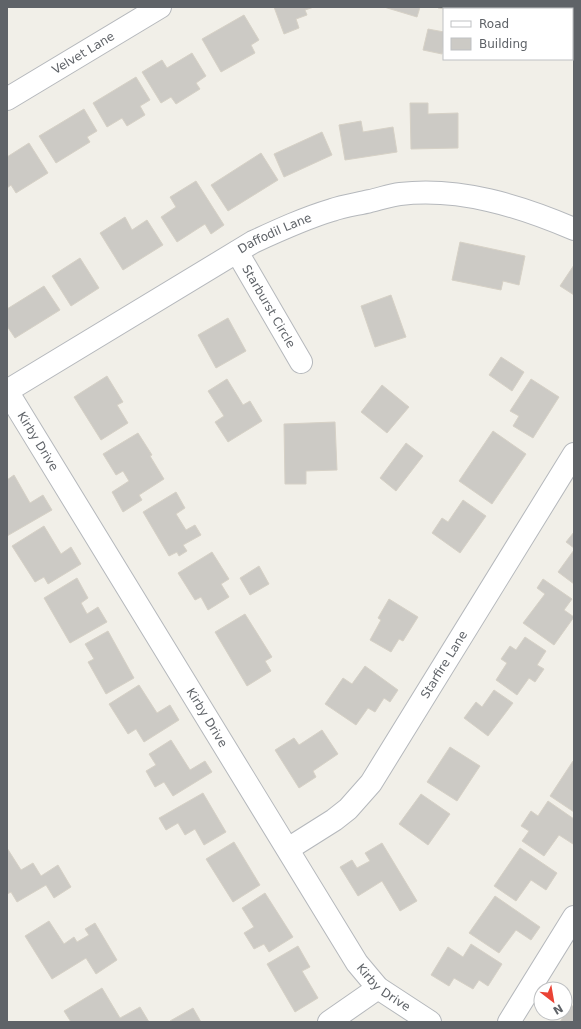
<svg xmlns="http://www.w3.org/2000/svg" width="581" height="1029" font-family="'DejaVu Sans',sans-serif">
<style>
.building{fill:#cccac5;stroke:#d6d1c6}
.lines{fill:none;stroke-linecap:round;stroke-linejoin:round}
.minor-casing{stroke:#b5b8bc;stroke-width:24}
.minor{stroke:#fff;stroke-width:22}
.labels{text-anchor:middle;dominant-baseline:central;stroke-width:4;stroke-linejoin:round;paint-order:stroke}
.street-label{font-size:12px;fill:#5f6368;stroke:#fff}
</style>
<rect width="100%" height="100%" fill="#f1efe8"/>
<path class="building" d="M274,7H314L305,10L307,15L296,19L299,28L284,34Z
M384,7H420L417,17Z
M438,7H484V9H445L438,8Z
M498,7H549L548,9H498Z
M572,11H574V47H572Z
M244,15L259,40L251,45L255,53L221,72L202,39Z
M428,29L444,32V42L442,54L423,50Z
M192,53L206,76L196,83L200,89L176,104L171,97L161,103L142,72L162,60L167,68Z
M136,77L150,100L140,106L145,115L127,126L122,118L107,127L93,103Z
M410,103H428V114L458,113V148L411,149Z
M84,109L97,131L87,137L90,142L56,163L39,136Z
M361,121L363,132L393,127L397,152L345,160L339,125Z
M322,132L332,155L284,177L274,154Z
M29,143L48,173L16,193L11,185L7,188V157Z
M261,153L278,180L228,211L211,185Z
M196,181L224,225L211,234L205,224L177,242L161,217L176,207L170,197Z
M125,217L132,230L147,220L163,245L123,270L100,233Z
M460,242L525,256L519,285L503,281L501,290L452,280Z
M80,258L99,288L71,306L52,276Z
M574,265V295L560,286Z
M44,286L60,310L15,338L7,326V309Z
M391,295L406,337L375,347L361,306Z
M228,318L246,351L216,368L198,335Z
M501,357L524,372L512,391L489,375Z
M107,376L123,402L117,405L128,423L101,440L74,397Z
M227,379L243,405L250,401L262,421L228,442L215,422L224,416L208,391Z
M531,379L559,397L533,438L513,426L519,416L510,411Z
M382,385L409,407L387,433L361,412Z
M335,422L337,470L306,471V484H285L284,424Z
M493,431L526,454L492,504L459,481Z
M138,433L152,455L150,456L164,479L139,495L142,500L123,512L112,492L129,481L123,471L116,475L103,454Z
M406,443L423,456L396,491L380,478Z
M14,475L30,503L43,495L52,510L7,536V480Z
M176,492L185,508L176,514L186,530L195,525L201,535L183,545L187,551L179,556L177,552L169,556L143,512Z
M463,500L486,516L460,553L432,533L442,518L448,522Z
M44,526L61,554L71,547L81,564L48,584L44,577L35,582L12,546Z
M574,532V548L566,542Z
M574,550V584L558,572Z
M212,552L229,579L221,584L229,597L208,610L201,597L195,600L178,573Z
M259,566L269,584L250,595L240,578Z
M77,578L88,598L81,603L87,614L98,607L107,622L70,643L44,598Z
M543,579L572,599L564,610L574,617L554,645L523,623L545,594L537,588Z
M389,599L418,617L403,641L399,639L391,652L370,640L381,620L378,618Z
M245,614L272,657L265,661L271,671L247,686L215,632Z
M108,631L134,678L106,694L88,662L94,659L85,644Z
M525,637L546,651L537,665L544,669L535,682L529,678L517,695L496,680L507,663L501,659L510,646L516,650Z
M365,666L398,690L390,702L384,698L375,712L368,708L356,725L325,704L343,678L352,684Z
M139,685L157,713L170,705L179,720L144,742L136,729L128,734L109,704Z
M494,690L513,703L488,736L464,718L476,702L482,707Z
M322,730L338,754L313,771L316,777L299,788L275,750L294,738L299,745Z
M171,740L190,770L205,761L212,772L173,796L164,782L155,787L146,771L156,765L149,754Z
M450,747L480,766L457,801L427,782Z
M573,761L574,762V812L550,796Z
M203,793L226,832L204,845L195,829L185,835L178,823L166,830L159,818Z
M421,794L450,814L428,845L399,824Z
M548,801L574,819V843L573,844L559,835L544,856L522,841L529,831L521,826L531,811L538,816Z
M234,842L260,885L233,902L206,859Z
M382,843L417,901L400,911L382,881L358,896L340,867L352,860L357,868L370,861L365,853Z
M7,848L21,870L33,863L41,876L58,865L71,887L54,898L46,885L17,902L11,892L7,894Z
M520,848L557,873L546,890L531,880L516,901L494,886Z
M265,893L293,937L269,952L264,944L254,949L244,933L254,927L242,908Z
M495,896L540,927L531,940L516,930L499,953L469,933Z
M49,921L64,944L74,937L77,942L89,935L85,929L95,923L117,960L96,974L86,958L52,979L25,936Z
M471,944L502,964L488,986L479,980L473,989L454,978L449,986L431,975L448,947L463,957Z
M298,946L310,967L302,971L318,998L295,1012L267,964Z
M102,988L120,1018L140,1007L149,1022H71L64,1011Z
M571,1005L574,1007V1022H560Z
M193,1008L201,1022H171L170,1021Z"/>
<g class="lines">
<defs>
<g id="minor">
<path id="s1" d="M7,99L160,7"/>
<path id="s2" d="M237,252L301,362"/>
<path id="s3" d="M7,391L357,963L378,988L430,1022"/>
<path id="s4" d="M7,391L253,242C279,230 305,218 332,210C344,206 358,204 370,201C380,199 390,195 400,194C460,187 520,206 574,229"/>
<path id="s5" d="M288,849L334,820L348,809L371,783L574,454"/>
<path d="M329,1022L378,988"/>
<path d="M509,1022L574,917"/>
</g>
</defs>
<use href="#minor" class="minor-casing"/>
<use href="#minor" class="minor"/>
</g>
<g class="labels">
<g class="street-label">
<text stroke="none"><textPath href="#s1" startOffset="89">Velvet Lane</textPath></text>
<text stroke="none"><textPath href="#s4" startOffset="311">Daffodil Lane</textPath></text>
<text stroke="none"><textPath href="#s2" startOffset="63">Starburst Circle</textPath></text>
<text stroke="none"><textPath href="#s3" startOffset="59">Kirby Drive</textPath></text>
<text stroke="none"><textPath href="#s5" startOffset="246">Starfire Lane</textPath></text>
<text stroke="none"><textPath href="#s3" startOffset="383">Kirby Drive</textPath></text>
<text stroke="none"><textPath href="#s3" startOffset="707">Kirby Drive</textPath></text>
</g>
</g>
<rect width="581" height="1029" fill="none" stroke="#5f6368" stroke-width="16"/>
<rect x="443" y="8" width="130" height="52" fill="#ffffff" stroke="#bfc1c3"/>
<rect x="451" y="21" width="20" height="6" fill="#ffffff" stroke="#bfc1c3"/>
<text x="479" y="28" font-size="12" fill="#5f6368">Road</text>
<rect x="451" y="38" width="20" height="12" fill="#cccac5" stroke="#bfc1c3"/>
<text x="479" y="48" font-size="12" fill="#5f6368">Building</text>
<g transform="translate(553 1001) rotate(149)"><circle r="19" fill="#ffffff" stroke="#bfc1c3"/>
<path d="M0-3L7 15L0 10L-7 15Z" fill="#ea4335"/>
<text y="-6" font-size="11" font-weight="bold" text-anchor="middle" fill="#5f6368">N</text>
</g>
</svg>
